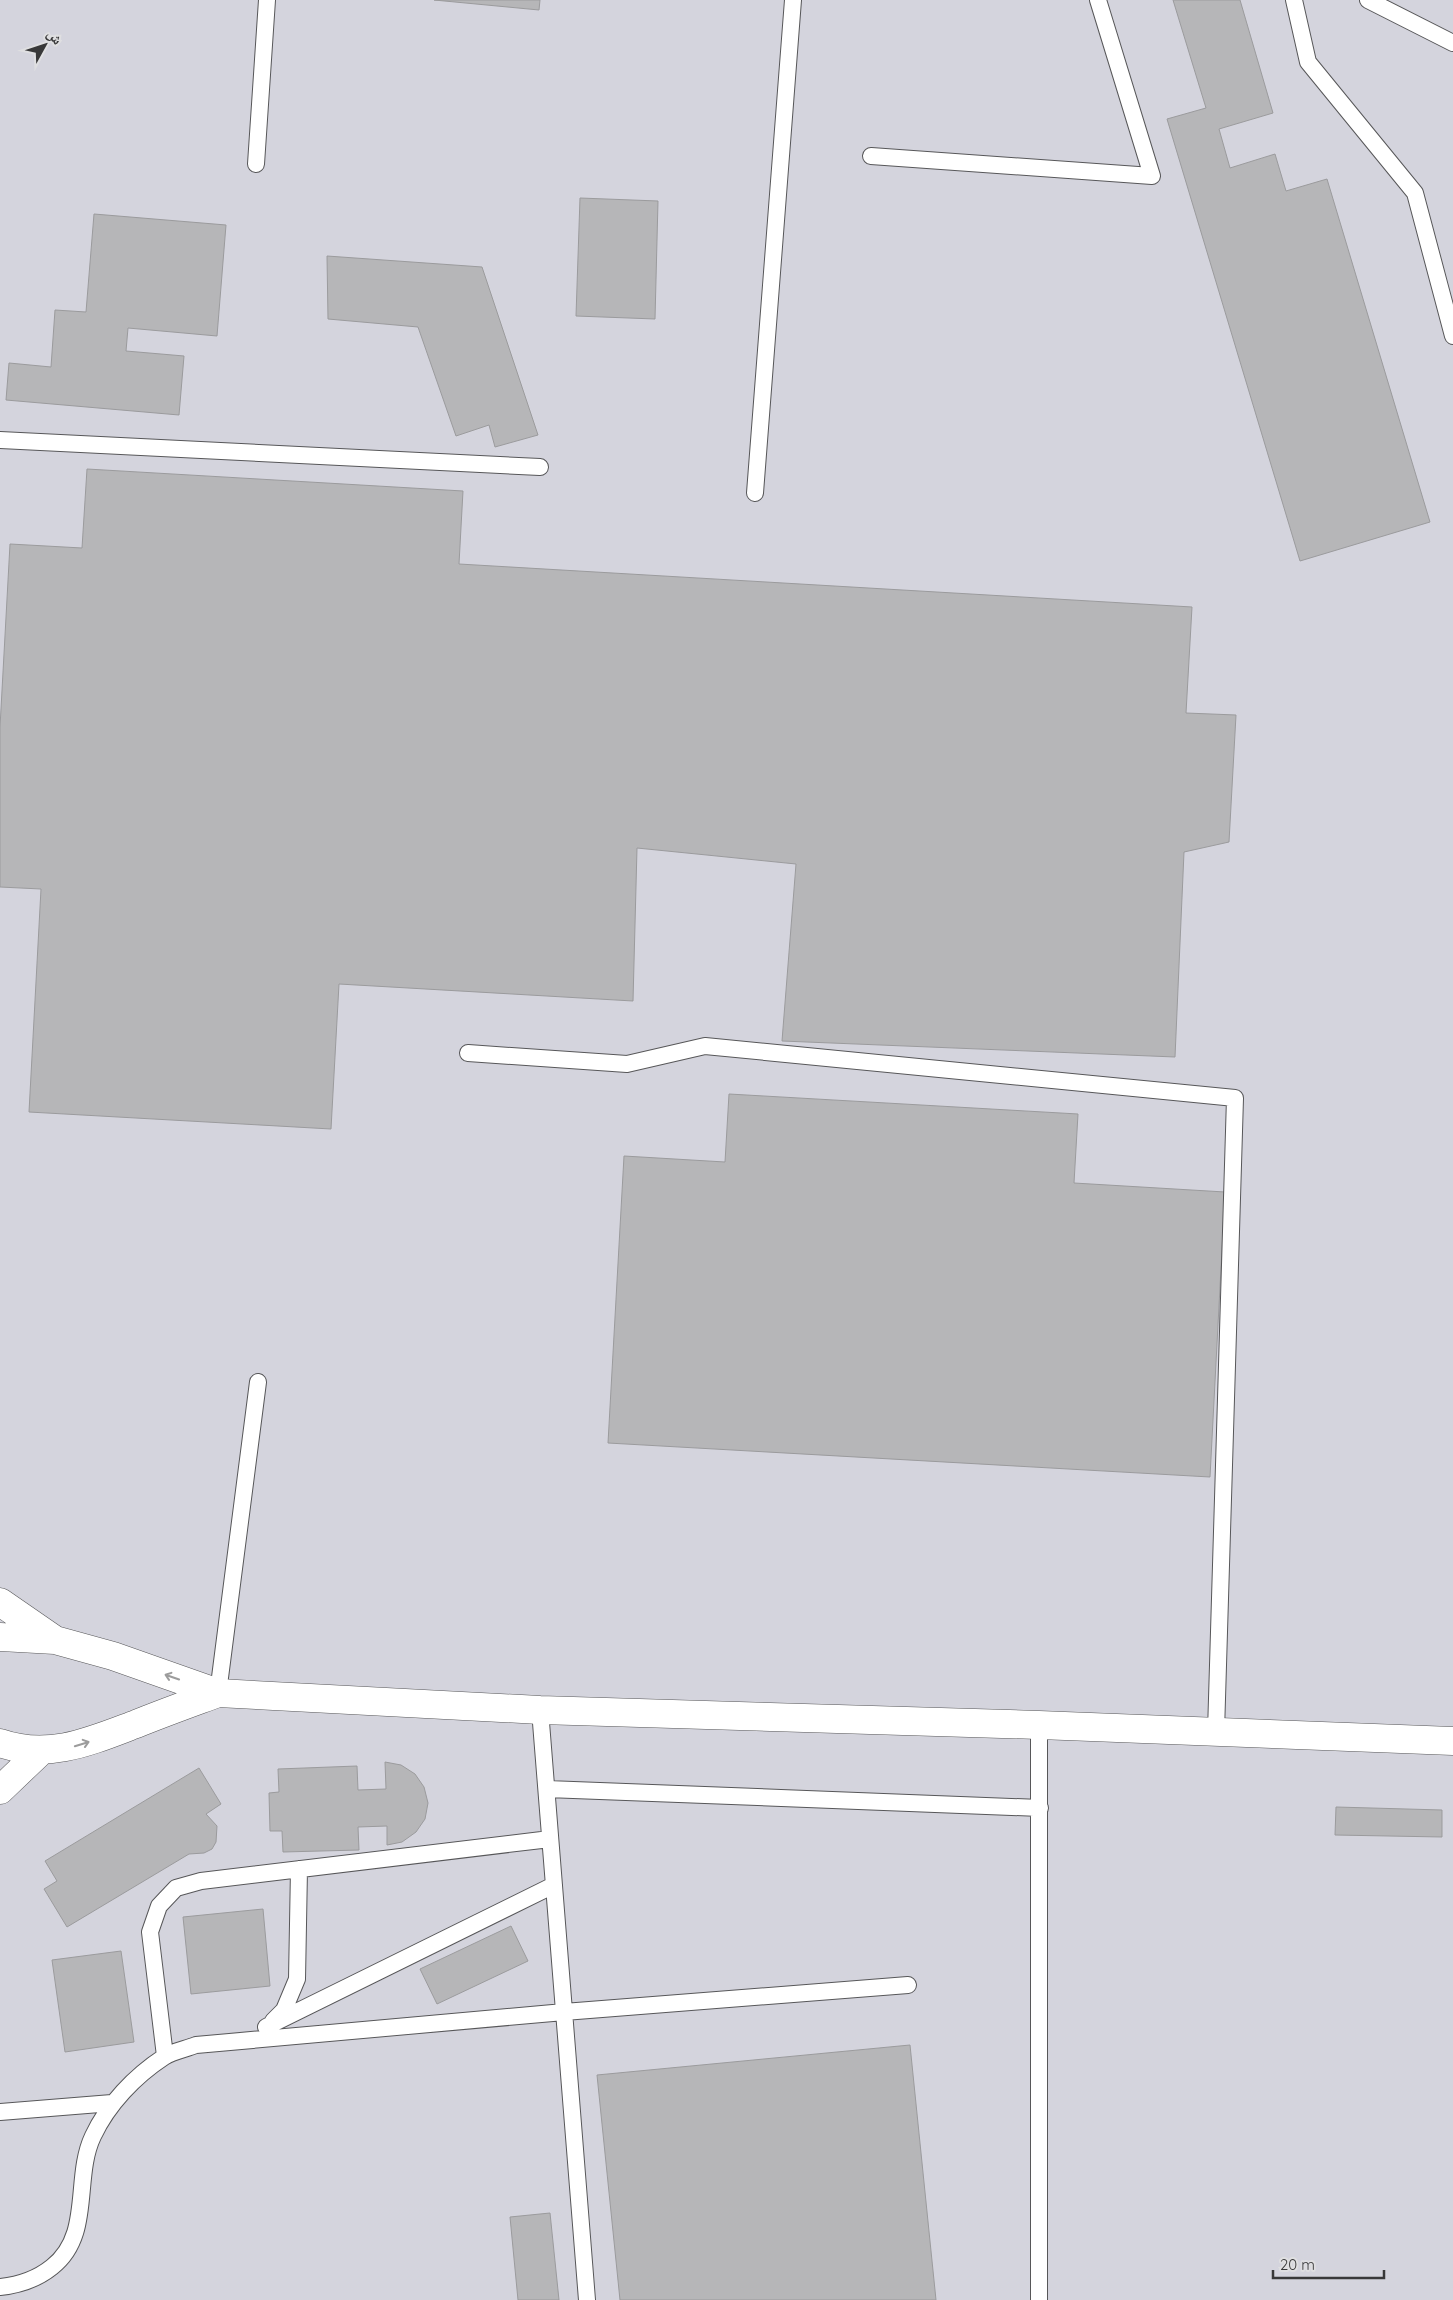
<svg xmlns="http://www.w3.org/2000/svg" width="1453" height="2300" font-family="Quicksand,'Noto Naskh Arabic',sans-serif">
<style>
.built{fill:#d4d4dd}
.building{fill:#b6b6b8;stroke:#9b9b9d}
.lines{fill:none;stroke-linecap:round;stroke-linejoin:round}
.lane-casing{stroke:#575759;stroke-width:18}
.street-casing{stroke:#575759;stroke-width:29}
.lane{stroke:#fff;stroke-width:16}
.street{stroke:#fff;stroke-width:28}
.oneway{stroke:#9c9c9c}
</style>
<rect width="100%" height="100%" fill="#dfdfe1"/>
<path class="built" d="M0,0H1453V2300H0Z"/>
<path class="building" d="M434,0H540L539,10Z
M1173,0H1240L1273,113L1219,129L1230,168L1275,154L1286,191L1327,179L1430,522L1300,561L1167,119L1206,108Z
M580,198L658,201L655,319L576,316Z
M94,214L226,225L217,336L128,328L126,351L184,356L179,415L6,400L9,363L51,367L55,310L86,312Z
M327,256L482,267L538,435L495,447L489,425L456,436L418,327L328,319Z
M87,469L463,491L459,564L1192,607L1186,713L1236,715L1229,842L1184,852L1175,1057L782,1041L796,864L637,848L633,1001L339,984L331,1129L29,1112L41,889L0,887V727L10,544L82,548Z
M729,1094L1078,1114L1074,1183L1225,1192L1210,1477L608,1443L624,1156L725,1162Z
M385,1762L401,1765L415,1774L424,1787L428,1803L425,1819L416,1832L402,1842L387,1845V1826L358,1827L359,1850L283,1852L282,1831H270L269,1793L279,1792L278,1769L357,1766L358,1790L386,1789Z
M199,1768L221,1804L206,1814L217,1826L216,1842L212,1849L204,1853L189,1854L67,1927L44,1889L57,1881L45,1861Z
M1336,1807L1442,1810V1837L1335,1835Z
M263,1909L270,1986L191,1994L183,1917Z
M511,1926L528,1961L437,2004L420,1969Z
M121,1951L134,2042L65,2052L52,1960Z
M910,2045L936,2300H620L597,2075Z
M550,2213L559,2300H518L510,2217Z"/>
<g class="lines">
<defs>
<path id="lane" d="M1294,0L1308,62L1415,193L1453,336
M1368,0L1453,43
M871,156L1152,176L1098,0
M256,164L267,0
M0,440L540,467
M755,493L793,0
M468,1053L627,1064L705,1046L1235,1098L1216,1732
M218,1693L258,1382
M540,1710L587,2300
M547,1789L1040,1808
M273,2021L284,2010L297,1979L299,1869
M266,2027L554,1885
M165,2056L150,1932L159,1906L176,1888L201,1881L550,1839
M0,2112L112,2103
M0,2287C20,2285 37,2279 52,2267C93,2235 73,2178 93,2136C108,2104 135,2076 164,2057C173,2051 186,2049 196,2045L564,2012L908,1985
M1039,2300V1725"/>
<path id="street" d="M0,1602L55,1640
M0,1637L55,1640L113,1656L218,1693L540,1710L1039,1725L1453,1741
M0,1743C49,1760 91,1741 136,1724C163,1713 191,1703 218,1693
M0,1790L42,1750"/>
</defs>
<use href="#lane" class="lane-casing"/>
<use href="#street" class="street-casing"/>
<use href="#lane" class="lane"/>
<use href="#street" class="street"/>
</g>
<defs><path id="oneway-shaft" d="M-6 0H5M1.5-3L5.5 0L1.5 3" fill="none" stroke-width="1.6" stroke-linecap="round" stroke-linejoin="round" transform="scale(1.25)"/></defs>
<g class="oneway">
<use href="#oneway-shaft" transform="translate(172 1677) rotate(-161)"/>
<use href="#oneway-shaft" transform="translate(82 1744) rotate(-17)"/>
</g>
<g transform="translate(45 45) rotate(50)" stroke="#dfdfe1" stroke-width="4" paint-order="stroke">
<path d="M0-4L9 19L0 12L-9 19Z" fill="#383839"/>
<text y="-8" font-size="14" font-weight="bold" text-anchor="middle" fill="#383839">ش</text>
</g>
<path d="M1273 2270v8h111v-8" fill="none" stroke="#383839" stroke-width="2.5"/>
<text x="1280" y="2270" font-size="15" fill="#383839" stroke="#dfdfe1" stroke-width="4" paint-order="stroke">20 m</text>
</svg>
